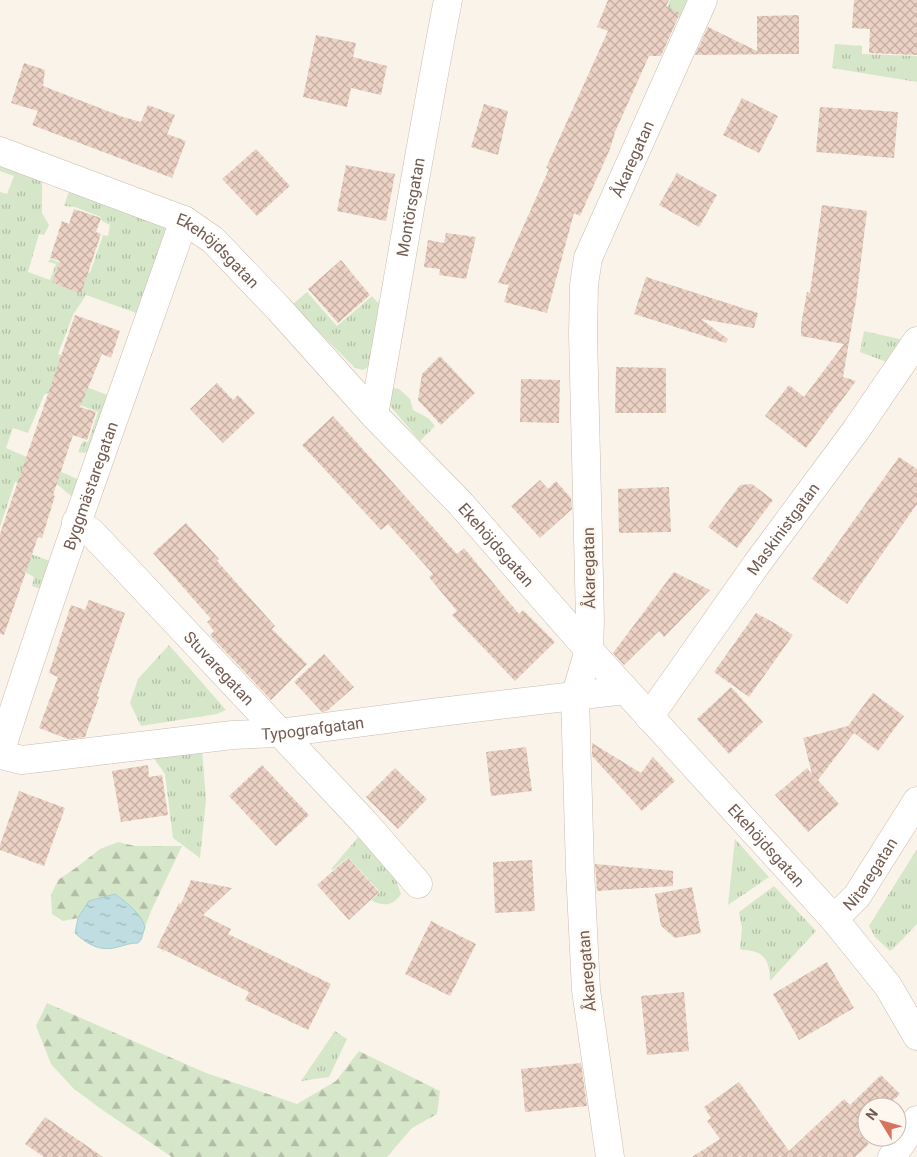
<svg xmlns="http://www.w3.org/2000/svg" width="917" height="1157" font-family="Roboto,sans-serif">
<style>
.grass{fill:url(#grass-tufts)}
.forest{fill:url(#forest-firs)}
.water{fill:url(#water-ripples);stroke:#a7ced2}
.building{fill:url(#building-cross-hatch)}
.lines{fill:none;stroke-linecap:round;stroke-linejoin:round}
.minor-casing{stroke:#cbbbb0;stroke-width:29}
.minor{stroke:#fff;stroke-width:28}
.labels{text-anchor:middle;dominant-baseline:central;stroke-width:4.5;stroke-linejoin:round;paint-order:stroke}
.street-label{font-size:16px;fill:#725a50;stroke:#fdf7ef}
</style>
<defs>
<pattern id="grass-tufts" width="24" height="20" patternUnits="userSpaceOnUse" patternTransform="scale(1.25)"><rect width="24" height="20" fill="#d6e6c9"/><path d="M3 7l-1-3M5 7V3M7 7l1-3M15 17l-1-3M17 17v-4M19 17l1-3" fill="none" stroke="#b2bda6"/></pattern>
<pattern id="forest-firs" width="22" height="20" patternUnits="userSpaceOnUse" patternTransform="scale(1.25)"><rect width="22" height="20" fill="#d6e6c9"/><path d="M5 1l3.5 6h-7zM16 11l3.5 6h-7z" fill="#b2bda6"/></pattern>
<pattern id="water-ripples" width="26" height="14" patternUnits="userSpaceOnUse" patternTransform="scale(1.25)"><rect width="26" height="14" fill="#c0dee2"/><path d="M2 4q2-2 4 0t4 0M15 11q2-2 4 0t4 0" fill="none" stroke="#a0b7ba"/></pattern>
<pattern id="building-cross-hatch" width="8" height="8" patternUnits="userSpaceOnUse" patternTransform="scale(1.25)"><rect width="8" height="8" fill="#ecd2c4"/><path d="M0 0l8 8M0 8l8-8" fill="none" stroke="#c4ada2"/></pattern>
</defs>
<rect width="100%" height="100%" fill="#faf3e9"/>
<path class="grass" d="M670,0H690L680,18L666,11Z
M835,44L862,46V54L917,56V82L832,68Z
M0,164L42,177V213L49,225L44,235L39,234L28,272L50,280L56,264L48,262L50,259L90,273L103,235L108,236L110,225L102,221L101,217L75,207L64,206L69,191L167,227L139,314L86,295L73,315L58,354L75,361L71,381L110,396L90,449L85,453L78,452L83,441L88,442L98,412L48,393L44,395L28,433L13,428L6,448L82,481L73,496C65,494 63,486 55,484H22L15,482L0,527V192L7,194L14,176L0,171Z
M307,292L337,326L372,296L377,302L384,301L370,366L363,370L355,368L292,305Z
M864,331L899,339L904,343L889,363L860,352Z
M392,388L399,389L410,399L413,410L428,418L435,426L420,441L390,406Z
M0,543L53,562L44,590L32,586L34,577L25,572Z
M169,645L226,710L217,714L141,726L130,703L138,679Z
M202,750L206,799L200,858L173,838L165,774L153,757Z
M360,835L391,867L401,894C393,906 384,907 371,900L380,892L348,857L333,870L331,869Z
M735,839L769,877L728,905Z
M917,849V924L895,947L890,951L875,937L869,926Z
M774,886L816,931L770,981C770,968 768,954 752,951C747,950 745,951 740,949L742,928L739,912Z
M335,1031L347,1039L329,1077L301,1081Z"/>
<path class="forest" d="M118,842L135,846H182L151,911L145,927C140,912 127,903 115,894L89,901L78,918L63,921L52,914L51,895L58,880L77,867L100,849Z
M47,1003L206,1073L297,1104L336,1081L359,1051L440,1091L437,1114L412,1128L387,1157H172L101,1109L73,1088L51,1064L36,1026Z"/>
<path class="water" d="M115,894C127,903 140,912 145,927L141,940L138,943C130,943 125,945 118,947C101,952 88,945 75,933L78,918L89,901Z"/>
<path class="building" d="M608,0H669L666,6L680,13L661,56H649L615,132L610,149L580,216L574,213L547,313L504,302L509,285L498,283L549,169L546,168L608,31L597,27Z
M854,0H917V55L869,53L870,29L852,28Z
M799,15V54L695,55L708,27L757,51V16Z
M316,35L356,43L353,57L387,66L381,95L351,88L347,107L303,97Z
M24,63L45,70L43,86L123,117L141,122L148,105L175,115L167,134L186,141L172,178L32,125L38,111L11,103Z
M742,98L778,116L759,153L723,135Z
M484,104L508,111L498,155L471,147Z
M820,107L898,112L894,158L816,152Z
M256,149L290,186L257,216L222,179Z
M346,165L395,174L386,221L337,211Z
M677,173L717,195L699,227L659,205Z
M822,205L867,211L856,301L843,377L856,381L806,448L765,416L789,385L804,397L844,344L801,336V325L807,292L810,293Z
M74,209L101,218L96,232L101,234L81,294L52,282L60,261L50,258L62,221L69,224Z
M446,233L476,237L466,279L439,275L440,269L424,267L428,240L444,243Z
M341,260L370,295L338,323L308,289Z
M646,277L758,313L754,328L701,319L728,339L726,343L634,314Z
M75,315L120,331L111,358L102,354L80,407L96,412L87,440L73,435L53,495L55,496L42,538L38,537L4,635L0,634V534Z
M440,356L475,393L441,425L418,400L422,374Z
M616,367L666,368V413H615Z
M521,379L560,380L559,423L520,422Z
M217,383L233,400L238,395L255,413L223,443L190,409Z
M333,416L457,554L464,548L519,614L523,610L555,642L515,681L452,615L457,611L429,577L433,574L388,524L381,530L302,445Z
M899,457L917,469V504L847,604L812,579Z
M540,480L548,489L556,481L571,498L572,509L540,538L511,506Z
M752,484L773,500L737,548L708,527L740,485Z
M669,487L671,532L619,533L618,489Z
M186,523L219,559L217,561L275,626L272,629L307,664L271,700L210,635L214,631L207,622L211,619L153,553Z
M674,572L710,590L664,637L659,631L624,665L613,653Z
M89,600L125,613L97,696L99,697L85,737L68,739L39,728L58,677L49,673L71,605L85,610Z
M756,613L776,624L793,635L749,697L714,672Z
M324,654L354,687L327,711L322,712L294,682Z
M731,687L763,722L729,754L697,719Z
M873,693L904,716L878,751L854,733L818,780L839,804L808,832L775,795L807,768L812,774L803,738L848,726Z
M592,743L641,773L653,757L675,781L642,811L592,756Z
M526,747L532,791L491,796L486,752Z
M148,765L149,777L162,775L168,815L121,822L112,771Z
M262,765L309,815L276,846L229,796Z
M395,768L427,799L398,829L366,797Z
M19,791L65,808L44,866L0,850V845Z
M348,858L379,892L349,920L317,885Z
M532,860L535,911L495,913L493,862Z
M595,864L673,871V886L597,891Z
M191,880L232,888L203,915L231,929L228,934L331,984L308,1030L245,1000L249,992L164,950L162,953L163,950L157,947L179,903L181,904Z
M692,887L701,933L675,938L661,926L655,894Z
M431,921L476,944L450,996L405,974Z
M827,962L854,1008L799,1040L773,994Z
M684,992L689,1051L647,1055L641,996Z
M581,1063L587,1106L525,1112L521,1069Z
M881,1075L900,1094L886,1107H867V1124L859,1132L869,1144L855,1157H692L720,1139L707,1121L711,1118L704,1107L739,1082L789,1151L844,1099L850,1105Z
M45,1117L103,1157H44L25,1144Z"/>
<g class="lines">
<defs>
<g id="minor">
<path id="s1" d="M0,151L184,220L213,240L279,309L374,415L460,503L589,650L834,919L888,986L917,1036"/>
<path id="s2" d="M374,415C399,276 421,138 448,0"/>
<path id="s3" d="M76,522L91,532L128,571L364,822L418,884"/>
<path id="s4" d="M649,717L756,565L856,430L917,341"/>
<path id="s5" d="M0,753C57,574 122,397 184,220"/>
<path id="s6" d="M0,755L22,760L233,735L280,733L432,713L625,690"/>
<path id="s7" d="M834,919L857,896L917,801"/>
<path id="s8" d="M610,1157L586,990L580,870L575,697L589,650L590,620L583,334L584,285L588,258L703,0"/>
<path d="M892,1157L917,1120"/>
</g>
</defs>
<use href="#minor" class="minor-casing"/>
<use href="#minor" class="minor"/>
</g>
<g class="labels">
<g class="street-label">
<text stroke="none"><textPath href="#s8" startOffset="1012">Åkaregatan</textPath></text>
<text stroke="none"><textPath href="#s2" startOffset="211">Montörsgatan</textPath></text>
<text stroke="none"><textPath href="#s1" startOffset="242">Ekehöjdsgatan</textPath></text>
<text stroke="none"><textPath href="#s5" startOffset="282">Byggmästaregatan</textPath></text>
<text stroke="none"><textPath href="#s4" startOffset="231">Maskinistgatan</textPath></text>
<text stroke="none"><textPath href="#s1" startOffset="648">Ekehöjdsgatan</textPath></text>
<text transform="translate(589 568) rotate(-91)">Åkaregatan</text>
<text stroke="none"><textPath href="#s3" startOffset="205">Stuvaregatan</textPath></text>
<text stroke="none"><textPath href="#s6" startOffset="315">Typografgatan</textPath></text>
<text stroke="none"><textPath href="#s1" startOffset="1052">Ekehöjdsgatan</textPath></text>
<text stroke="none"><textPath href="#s7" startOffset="58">Nitaregatan</textPath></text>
<text transform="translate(587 971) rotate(-95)">Åkaregatan</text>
</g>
</g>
<g transform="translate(882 1122) rotate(307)"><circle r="24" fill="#fdf7ef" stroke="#c5b8af"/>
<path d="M0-4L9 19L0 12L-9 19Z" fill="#d6725d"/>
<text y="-8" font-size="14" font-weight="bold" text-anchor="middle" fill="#725a50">N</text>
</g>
</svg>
